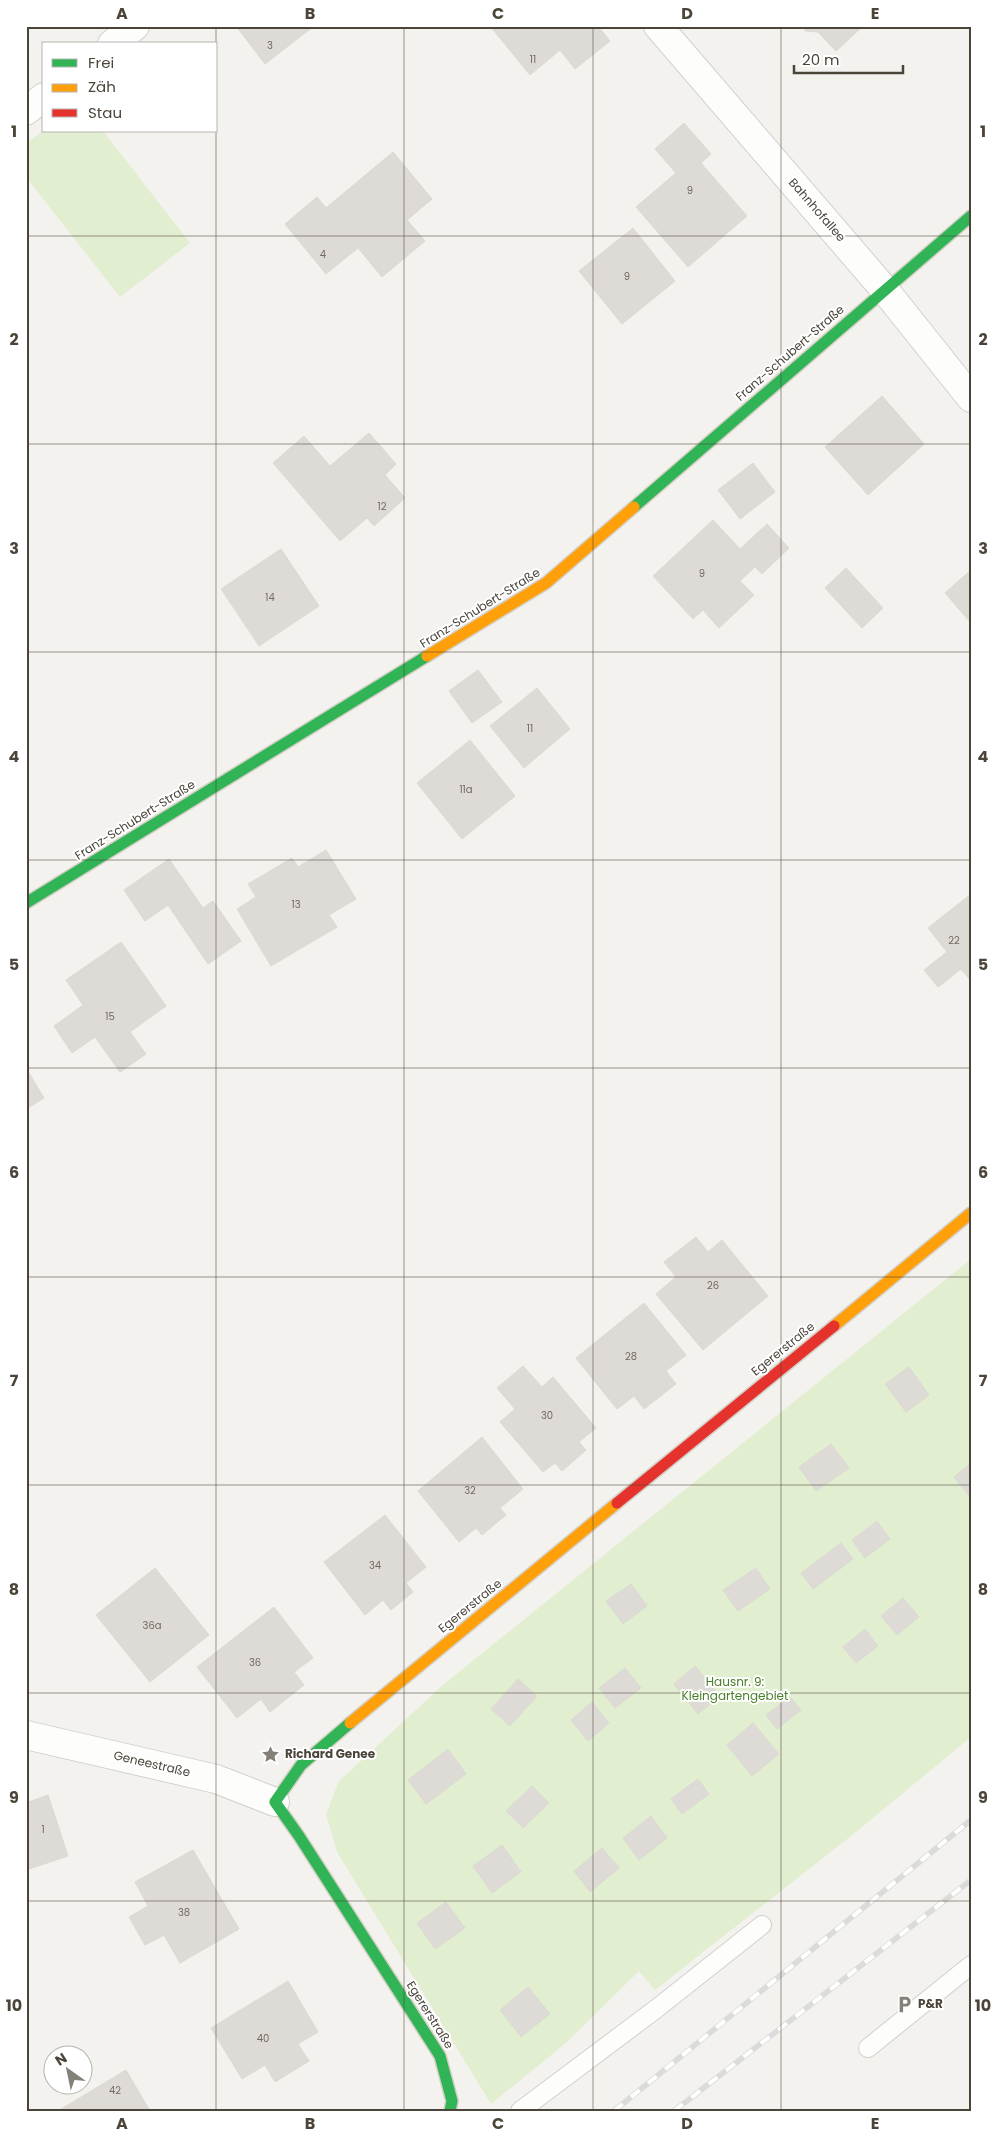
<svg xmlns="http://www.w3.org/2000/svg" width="997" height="2137" font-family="Poppins,sans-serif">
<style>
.green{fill:#e1eecf}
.building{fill:#dedbd6;stroke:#dcd9d4}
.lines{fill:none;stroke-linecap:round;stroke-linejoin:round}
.lane-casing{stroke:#d2d0cb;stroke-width:20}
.street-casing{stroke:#d2d0cb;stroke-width:30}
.fast-casing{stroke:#d3cfc5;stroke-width:14}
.slow-casing{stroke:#d3cfc5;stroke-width:14}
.jam-casing{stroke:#d3cfc5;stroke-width:14}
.lane{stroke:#fdfdfc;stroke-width:18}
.street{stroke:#fdfdfc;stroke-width:28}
.fast{stroke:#30b455;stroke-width:11}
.slow{stroke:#ff9f0a;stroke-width:11}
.jam{stroke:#e5322d;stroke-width:11}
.rail-casing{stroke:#dbdbda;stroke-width:5.5}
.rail{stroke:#fff;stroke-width:4;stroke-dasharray:11;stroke-linecap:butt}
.grid{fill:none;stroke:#4b4439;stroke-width:1;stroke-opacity:0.55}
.labels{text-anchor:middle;stroke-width:4;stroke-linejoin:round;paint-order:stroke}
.number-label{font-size:10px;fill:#706a61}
.street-label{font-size:12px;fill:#4b4439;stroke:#fff}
.park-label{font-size:12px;fill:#4a7f2a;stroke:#fff}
.poi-label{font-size:12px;font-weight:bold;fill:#4b4439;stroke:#fff;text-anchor:start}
.neatline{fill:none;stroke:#4b4439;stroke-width:2}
.grid-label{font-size:16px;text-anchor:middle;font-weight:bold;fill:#4b4439}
</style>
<rect width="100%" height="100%" fill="#f4f2ee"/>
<g class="green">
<path d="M44 130 103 131 190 243 120 297 26 177V144Z"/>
<path d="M971 1259V1737L856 1832 655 1990 639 1971 567 2042 491 2104 337 1852 326 1814 339 1781 444 1684Z"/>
</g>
<g class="building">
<path d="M236 26H314L265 64Z"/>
<path d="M490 26H598L610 41 575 69 560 50 530 75Z"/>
<path d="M805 26H863L836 51 818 32 805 31Z"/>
<path d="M684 123 711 154 701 163 747 216 688 267 636 207 676 173 655 149Z"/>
<path d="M393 152 432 199 407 220 425 241 382 277 358 248 326 274 285 224 317 197 326 208Z"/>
<path d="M633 228 675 281 622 324 579 271Z"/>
<path d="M882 396 924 444 868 495 825 447Z"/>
<path d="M369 433 396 464 385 475 405 498 374 526 367 518 340 541 273 463 304 436 330 466Z"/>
<path d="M753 463 775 492 740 519 718 490Z"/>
<path d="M713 520 740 549 767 524 789 548 762 574 755 567 740 581 754 595 719 628 703 610 693 619 653 576Z"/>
<path d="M281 549 319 606 259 646 221 589Z"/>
<path d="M846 568 883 608 862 628 825 588Z"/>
<path d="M971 570V623L945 593Z"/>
<path d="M478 670 502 702 472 723 449 691Z"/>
<path d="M537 688 570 729 524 768 490 726Z"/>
<path d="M470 740 515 796 462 839 417 783Z"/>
<path d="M326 850 356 899 329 915 337 927 271 966 237 909 256 897 248 884 292 858 298 867Z"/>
<path d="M169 859 203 908 213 901 241 941 208 964 168 905 145 921 124 890Z"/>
<path d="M971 894V981L961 969 938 987 924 970 947 952 928 928Z"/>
<path d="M121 942 166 1006 130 1032 146 1054 120 1072 95 1037 72 1053 54 1026 83 1005 66 980Z"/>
<path d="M26 1068 44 1098 26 1109Z"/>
<path d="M696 1237 708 1252 722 1240 768 1296 703 1350 656 1294 676 1277 664 1262Z"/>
<path d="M644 1303 686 1355 666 1371 676 1384 644 1409 634 1396 617 1409 576 1358Z"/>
<path d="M523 1366 542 1387 553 1377 596 1428 579 1442 586 1450 562 1471 555 1463 543 1472 500 1422 515 1409 497 1388Z"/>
<path d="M909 1367 929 1395 906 1412 885 1384Z"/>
<path d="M482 1437 523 1489 500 1508 506 1515 482 1535 476 1528 459 1542 418 1491Z"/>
<path d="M831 1444 849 1468 816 1491 799 1467Z"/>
<path d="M971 1463V1493L968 1495 954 1477Z"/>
<path d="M385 1515 426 1567 406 1583 413 1592 391 1610 383 1600 365 1615 324 1562Z"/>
<path d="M877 1521 890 1539 865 1558 852 1540Z"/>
<path d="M841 1543 853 1559 813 1589 801 1573Z"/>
<path d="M155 1568 209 1635 150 1682 96 1615Z"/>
<path d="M756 1568 770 1589 738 1611 723 1590Z"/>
<path d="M631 1584 647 1606 623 1624 606 1601Z"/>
<path d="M903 1598 919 1617 897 1635 881 1616Z"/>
<path d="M274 1607 313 1658 294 1672 304 1685 270 1712 261 1699 237 1718 197 1667Z"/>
<path d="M865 1629 878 1646 856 1663 843 1647Z"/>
<path d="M695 1666 720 1696 698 1714 674 1684Z"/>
<path d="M625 1668 641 1688 615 1708 599 1688Z"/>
<path d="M518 1679 537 1696 510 1726 491 1709Z"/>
<path d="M790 1697 801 1710 777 1729 766 1715Z"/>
<path d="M592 1702 609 1723 588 1741 571 1720Z"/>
<path d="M753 1723 779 1754 752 1776 727 1745Z"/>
<path d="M448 1749 466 1774 426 1804 408 1780Z"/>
<path d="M698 1779 709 1794 682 1814 671 1799Z"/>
<path d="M532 1786 549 1803 523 1828 506 1811Z"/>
<path d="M48 1795 68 1856 26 1870V1803Z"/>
<path d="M651 1816 667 1838 639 1860 623 1838Z"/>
<path d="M502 1845 521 1872 492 1893 473 1866Z"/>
<path d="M602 1848 619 1868 590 1892 574 1871Z"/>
<path d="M193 1850 239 1929 180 1963 164 1935 145 1945 129 1917 148 1906 135 1882Z"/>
<path d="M446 1902 465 1928 435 1949 417 1923Z"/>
<path d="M288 1981 318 2032 298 2044 309 2061 275 2082 265 2065 242 2079 211 2028Z"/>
<path d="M528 1987 550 2014 521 2037 500 2010Z"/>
<path d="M126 2070 150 2111H58Z"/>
</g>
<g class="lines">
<defs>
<g id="lane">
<path d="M868 2048 971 1965"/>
<path d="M520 2111 656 2009 762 1925"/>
</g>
<g id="street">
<path d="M658 26 884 289 971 398"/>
<path d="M112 44 135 26"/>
<path d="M26 111 44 97"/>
<path d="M26 1735 216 1779 275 1802"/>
</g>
<g id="fast">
<path d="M634 507 971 216"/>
<path d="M26 903 427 656"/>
<path d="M350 1723 301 1765 275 1802 299 1836 440 2056 452 2101 450 2111"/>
</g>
<g id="slow">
<path d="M427 656 546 583 634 507"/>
<path d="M834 1326 971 1213"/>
<path d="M350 1723 617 1503"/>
</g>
<path id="jam" d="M617 1503 834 1326"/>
</defs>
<use href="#lane" class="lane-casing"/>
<use href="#street" class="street-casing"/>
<use href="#fast" class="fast-casing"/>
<use href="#slow" class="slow-casing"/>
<use href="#jam" class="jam-casing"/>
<use href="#lane" class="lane"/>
<use href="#street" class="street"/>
<use href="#fast" class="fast"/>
<use href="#slow" class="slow"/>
<use href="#jam" class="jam"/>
<defs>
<g id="rail">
<path d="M614 2111 971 1820"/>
<path d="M674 2111 971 1880"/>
</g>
</defs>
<use href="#rail" class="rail-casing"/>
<use href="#rail" class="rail"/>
</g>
<path class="grid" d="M216 26V44M404 26V2111M593 26V2111M781 26V2111M216 131V2111M26 236H971M26 444H971M26 652H971M26 860H971M26 1068H971M26 1277H971M26 1485H971M26 1693H971M26 1901H971"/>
<defs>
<symbol id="sight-bare" viewBox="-9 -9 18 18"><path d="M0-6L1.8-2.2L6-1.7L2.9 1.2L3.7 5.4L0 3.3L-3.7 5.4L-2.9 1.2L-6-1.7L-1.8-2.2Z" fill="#868178" stroke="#fff" stroke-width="2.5" paint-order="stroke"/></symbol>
<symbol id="parking-bare" viewBox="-9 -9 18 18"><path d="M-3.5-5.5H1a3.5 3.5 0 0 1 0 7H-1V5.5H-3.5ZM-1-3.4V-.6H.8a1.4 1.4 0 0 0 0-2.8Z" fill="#868178" stroke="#fff" stroke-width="2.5" paint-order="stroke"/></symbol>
</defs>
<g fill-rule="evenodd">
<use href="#sight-bare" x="258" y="1742" width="25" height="25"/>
<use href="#parking-bare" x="892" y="1992" width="25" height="25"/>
</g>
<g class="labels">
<g class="number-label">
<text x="270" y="49">3</text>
<text x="533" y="63">11</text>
<text x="690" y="194">9</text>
<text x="323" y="258">4</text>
<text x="627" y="280">9</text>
<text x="382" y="510">12</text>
<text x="702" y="577">9</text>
<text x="270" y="601">14</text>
<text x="530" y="732">11</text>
<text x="466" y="793">11a</text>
<text x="296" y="908">13</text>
<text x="954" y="944">22</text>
<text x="110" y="1020">15</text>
<text x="713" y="1289">26</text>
<text x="631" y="1360">28</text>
<text x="547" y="1419">30</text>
<text x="470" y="1494">32</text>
<text x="375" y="1569">34</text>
<text x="152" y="1629">36a</text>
<text x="255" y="1666">36</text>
<text x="43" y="1833">1</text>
<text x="184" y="1916">38</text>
<text x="263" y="2042">40</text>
<text x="115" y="2094">42</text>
</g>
<g class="street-label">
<text transform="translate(817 210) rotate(49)" y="4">Bahnhofallee</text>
<text transform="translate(790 353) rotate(-41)" y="4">Franz-Schubert-Straße</text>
<text transform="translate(480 608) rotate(-32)" y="4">Franz-Schubert-Straße</text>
<text transform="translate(135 820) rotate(-32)" y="4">Franz-Schubert-Straße</text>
<text transform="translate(783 1349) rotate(-39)" y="4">Egererstraße</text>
<text transform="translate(470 1606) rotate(-39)" y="4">Egererstraße</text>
<text transform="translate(152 1764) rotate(13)" y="4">Geneestraße</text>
<text transform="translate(430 2015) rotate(58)" y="4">Egererstraße</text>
</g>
<g class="park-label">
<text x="735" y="1686">Hausnr. 9:<tspan x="735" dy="14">Kleingartengebiet</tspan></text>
</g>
<g class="poi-label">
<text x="285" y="1758">Richard Genee</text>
<text x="918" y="2008">P&amp;R</text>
</g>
</g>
<rect width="997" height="2137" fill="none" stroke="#ffffff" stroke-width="55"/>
<rect x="42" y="42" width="175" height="90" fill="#ffffff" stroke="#b7b4b0"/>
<rect x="52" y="59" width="25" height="8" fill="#30b455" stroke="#b7b4b0"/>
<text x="88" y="68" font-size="15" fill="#4b4439">Frei</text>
<rect x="52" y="84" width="25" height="8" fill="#ff9f0a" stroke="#b7b4b0"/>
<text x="88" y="92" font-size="15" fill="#4b4439">Zäh</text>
<rect x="52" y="109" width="25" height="8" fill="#e5322d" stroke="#b7b4b0"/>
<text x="88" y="118" font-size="15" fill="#4b4439">Stau</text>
<g transform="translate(68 2070) rotate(327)"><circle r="24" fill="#ffffff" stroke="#b7b4b0"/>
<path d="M0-4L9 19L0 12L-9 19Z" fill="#868178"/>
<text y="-8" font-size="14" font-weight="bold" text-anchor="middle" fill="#4b4439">N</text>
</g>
<path d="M794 65v8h109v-8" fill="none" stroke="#4b4439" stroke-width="2.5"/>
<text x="802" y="65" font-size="15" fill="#4b4439" stroke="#ffffff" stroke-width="4" paint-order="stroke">20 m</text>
<rect x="28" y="28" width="942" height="2082" class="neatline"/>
<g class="grid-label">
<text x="122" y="19">A</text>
<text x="310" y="19">B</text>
<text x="498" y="19">C</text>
<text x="687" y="19">D</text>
<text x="875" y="19">E</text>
<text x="14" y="137">1</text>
<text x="983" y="137">1</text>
<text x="14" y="345">2</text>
<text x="983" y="345">2</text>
<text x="14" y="554">3</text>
<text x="983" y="554">3</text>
<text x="14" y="762">4</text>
<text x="983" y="762">4</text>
<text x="14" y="970">5</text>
<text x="983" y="970">5</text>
<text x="14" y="1178">6</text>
<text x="983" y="1178">6</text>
<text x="14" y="1386">7</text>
<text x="983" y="1386">7</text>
<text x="14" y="1595">8</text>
<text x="983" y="1595">8</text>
<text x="14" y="1803">9</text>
<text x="983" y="1803">9</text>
<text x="14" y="2011">10</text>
<text x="983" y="2011">10</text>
<text x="122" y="2129">A</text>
<text x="310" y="2129">B</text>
<text x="498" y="2129">C</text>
<text x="687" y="2129">D</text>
<text x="875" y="2129">E</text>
</g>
</svg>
